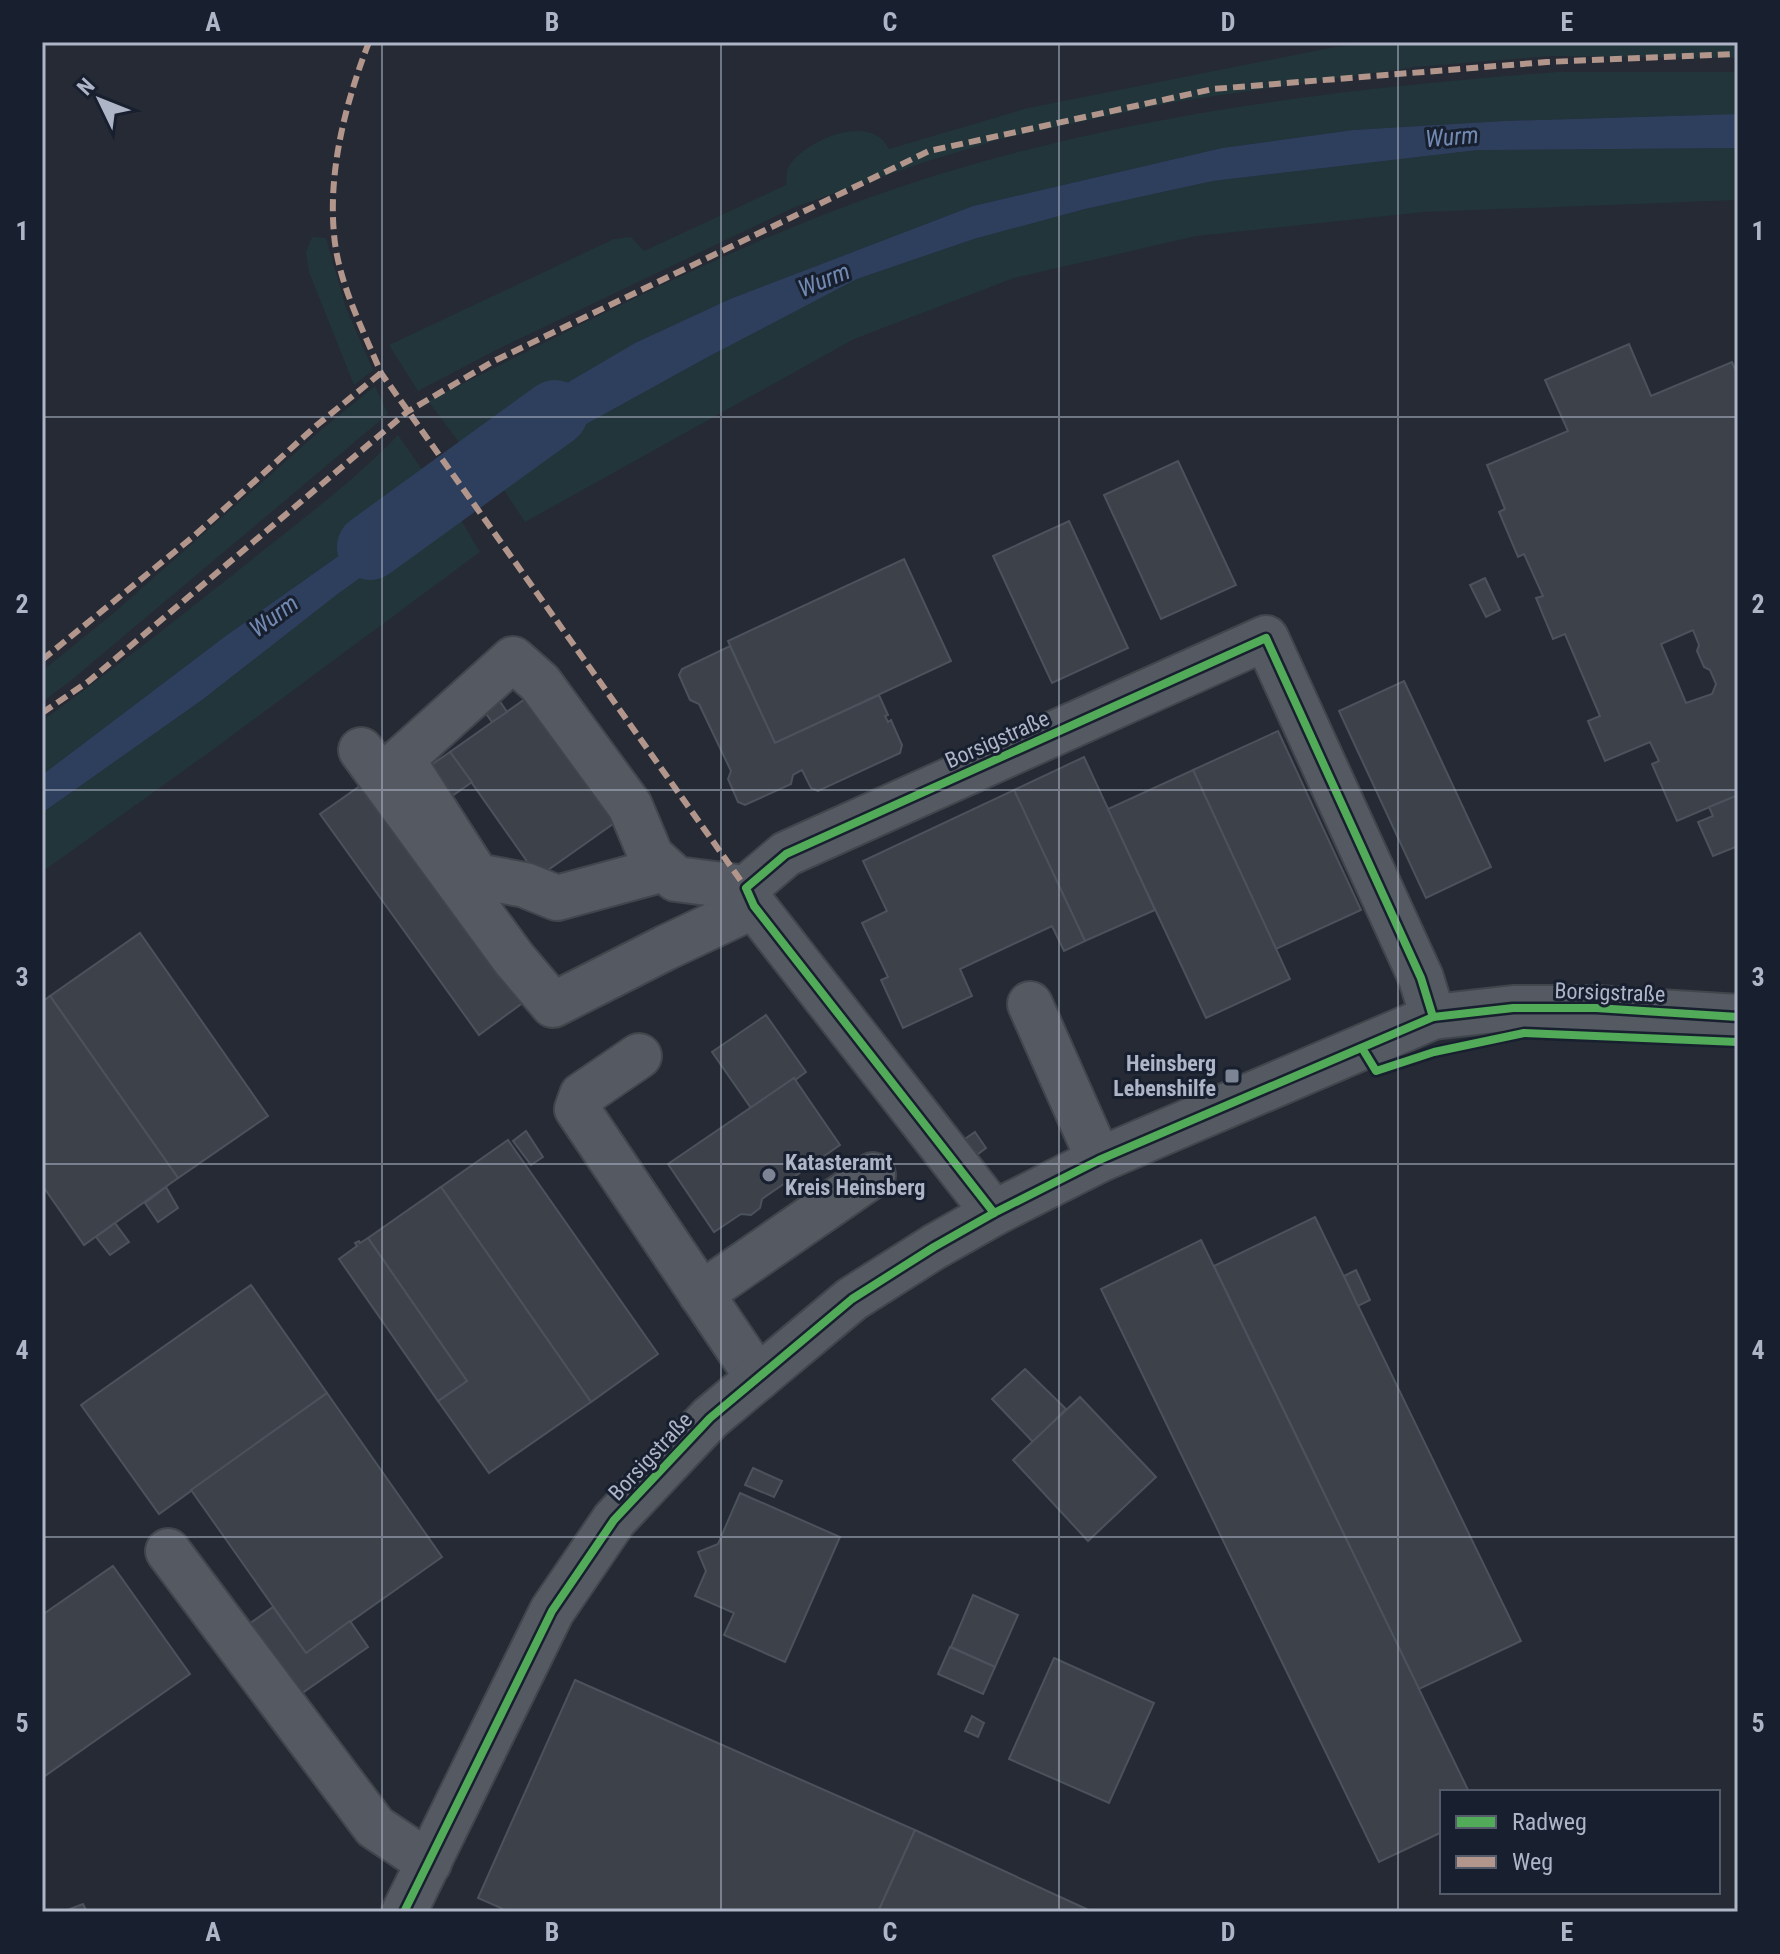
<svg xmlns="http://www.w3.org/2000/svg" width="1780" height="1954" font-family="'Roboto Condensed',sans-serif">
<style>
.green{fill:#22353a}
.water{fill:#2d3f5d}
.lines{fill:none;stroke-linecap:round;stroke-linejoin:round}
.river{stroke:#2d3f5d;stroke-width:66}
.building{fill:#3d414a;stroke:#4c525c;stroke-width:2;fill-rule:evenodd}
.minor-casing{stroke:#41454c;stroke-width:48}
.minor{stroke:#545962;stroke-width:44}
.quiet{stroke:#b2968c;stroke-width:6;stroke-dasharray:12 6;stroke-linecap:butt}
.cycleway-casing{stroke:#18202f;stroke-width:13}
.cycleway{stroke:#51ab58;stroke-width:8}
.grid{fill:none;stroke:#adb5c7;stroke-width:2;stroke-opacity:0.55}
.poi-dot{fill:#7d8494;stroke:#18202f;stroke-width:3}
.labels{text-anchor:middle;stroke-width:6;stroke-linejoin:round;paint-order:stroke}
.street-label{font-size:22px;fill:#adb5c7;stroke:#18202f}
.poi-label{font-size:22px;font-weight:bold;fill:#adb5c7;stroke:#18202f;text-anchor:end}
.water-label{font-size:24px;font-style:italic;fill:#728ab2;stroke:#18202f}
.neatline{fill:none;stroke:#adb5c7;stroke-width:3}
.grid-label{font-size:26px;text-anchor:middle;font-weight:bold;fill:#adb5c7}
</style>
<rect width="100%" height="100%" fill="#252a34"/>
<g class="green">
<path d="M1395 42H1738V58L1551 56 1415 67 1174 102 1004 138 925 162 795 207 498 349 418 391 389 345 614 239 631 237 644 251 786 185C787 179 786 171 789 166 806 139 872 112 889 149L1028 108 1335 47Z"/>
<path d="M1558 72H1738V114L1504 121 1353 130 1222 148 973 206 730 299 635 343 461 445 428 401C570 331 711 255 860 201 1081 120 1325 89 1558 72Z"/>
<path d="M1738 148V200L1424 212 1196 236 1014 278 854 339 525 522 494 475 706 358 857 279 974 239 1085 209 1213 181 1478 150Z"/>
<path d="M312 237 326 238 346 308 373 370 354 385 309 272 306 252Z"/>
<path d="M375 386 388 414 69 682 42 702V671L116 611 321 430Z"/>
<path d="M398 435 433 485 427 492 227 635 42 775V721C115 668 185 613 255 557 304 518 355 480 398 435Z"/>
<path d="M455 510 480 552 218 746 42 872V813L202 700 339 593Z"/>
</g>
<g class="water">
<path d="M1738 114V148L1478 150 1213 181 1085 209 974 239 857 279 706 358 494 475 461 445 635 343 730 299 973 206 1222 148 1353 130 1504 121Z"/>
<path d="M433 485 455 510 339 593 202 700 42 813V775L227 635 413 503Z"/>
</g>
<g class="lines">
<path class="river" d="M370 547 555 413"/>
</g>
<g class="building">
<path d="M1629 344 1651 396 1732 362 1738 376V795L1677 821 1652 764 1659 761 1650 742 1605 761 1588 721 1600 716 1565 634 1553 639 1536 598 1543 596 1524 554 1518 557 1499 512 1505 509 1487 465 1568 431 1545 380ZM1693 630 1699 645 1697 651 1704 667 1710 670 1716 684 1712 694 1686 703 1661 644Z"/>
<path d="M1178 461 1236 585 1161 619 1104 495Z"/>
<path d="M1069 521 1128 648 1052 683 993 556Z"/>
<path d="M904 559 951 661 775 743 728 641Z"/>
<path d="M1485 578 1500 610 1486 617 1470 585Z"/>
<path d="M730 646 775 743 879 695 888 715 885 716 888 722 891 720 902 745 900 753 818 791 811 788 802 770 793 775 791 784 745 805 738 802 728 779 731 771 699 704 690 700 679 675 682 669Z"/>
<path d="M1404 681 1491 867 1426 898 1339 711Z"/>
<path d="M532 694 620 819 538 877 450 752Z"/>
<path d="M499 700 507 712 492 722 484 711Z"/>
<path d="M1278 731 1361 910 1276 949 1193 770Z"/>
<path d="M450 752 472 782 452 796 431 765Z"/>
<path d="M1084 757 1155 910 1085 941 1014 790Z"/>
<path d="M1193 770 1290 979 1206 1018 1108 809Z"/>
<path d="M370 779 528 999 479 1035 320 814Z"/>
<path d="M1014 790 1085 941 1064 951 1052 926 960 969 972 996 903 1028 881 980 888 977 862 923 887 911 863 861Z"/>
<path d="M1738 795V846L1713 856 1698 822 1713 816 1709 807Z"/>
<path d="M140 933 268 1116 178 1178 50 996Z"/>
<path d="M50 996 178 1178 84 1245 42 1185V1002Z"/>
<path d="M766 1015 806 1072 795 1080 794 1078 751 1108 712 1052Z"/>
<path d="M794 1078 840 1145 762 1199 760 1208 751 1215 741 1214 714 1232 668 1164Z"/>
<path d="M526 1131 543 1157 531 1165 513 1141Z"/>
<path d="M975 1132 986 1148 974 1157 962 1141Z"/>
<path d="M508 1140 658 1354 591 1402 441 1187Z"/>
<path d="M166 1187 178 1208 158 1222 145 1203Z"/>
<path d="M441 1187 591 1402 489 1473 438 1401 467 1381 368 1238Z"/>
<path d="M1315 1217 1521 1641 1419 1689 1214 1266Z"/>
<path d="M115 1223 129 1242 110 1255 96 1237Z"/>
<path d="M368 1238 467 1381 438 1401 339 1259 357 1246 355 1243 359 1241 360 1243Z"/>
<path d="M1201 1240 1469 1792H1442V1832L1379 1862 1101 1289Z"/>
<path d="M1356 1270 1370 1300 1358 1306 1344 1276Z"/>
<path d="M251 1285 327 1393 159 1514 81 1405Z"/>
<path d="M1025 1369 1066 1409 1033 1442 992 1399Z"/>
<path d="M327 1393 442 1557 306 1653 191 1490Z"/>
<path d="M1080 1397 1156 1477 1088 1541 1013 1460Z"/>
<path d="M753 1468 782 1481 774 1497 745 1485Z"/>
<path d="M740 1493 840 1537 785 1662 724 1635 734 1613 695 1596 706 1571 698 1552 718 1544Z"/>
<path d="M113 1566 190 1674 42 1778V1615Z"/>
<path d="M973 1595 1018 1615 995 1667 951 1647Z"/>
<path d="M273 1607 306 1653 350 1621 368 1647 298 1696 249 1624Z"/>
<path d="M950 1647 995 1667 983 1694 938 1674Z"/>
<path d="M1054 1658 1154 1703 1109 1803 1009 1759Z"/>
<path d="M575 1680 915 1830 878 1912H510L478 1898Z"/>
<path d="M972 1716 984 1723 978 1737 965 1731Z"/>
<path d="M915 1830 1093 1912H878Z"/>
<path d="M83 1904 87 1912H62Z"/>
</g>
<g class="lines">
<defs>
<g id="minor">
<path d="M361 750 514 959 553 1005 665 948 754 906"/>
<path d="M664 869 557 898 525 885 477 876 402 759 513 659 540 683 630 806 651 856 676 879 746 888"/>
<path d="M1030 1004 1099 1160"/>
<path d="M639 1056 582 1095 577 1109 758 1378"/>
<path d="M994 1213 754 906 746 888 786 854 1266 638 1421 978 1433 1017"/>
<path d="M701 1294 873 1175"/>
<path d="M168 1551 375 1827 429 1863"/>
<path d="M404 1912 552 1611 614 1520 710 1418 852 1299 934 1247 994 1213 1099 1160 1433 1017 1513 1008H1596L1738 1017"/>
</g>
</defs>
<use href="#minor" class="minor-casing"/>
<use href="#minor" class="minor"/>
<g class="quiet">
<path d="M369 42C346 101 328 170 334 234 338 283 363 329 381 373L746 888"/>
<path d="M42 660 194 536 317 425 381 373"/>
<path d="M42 713 89 681 407 412 492 362 929 151 1213 89 1547 62 1738 54"/>
</g>
<defs>
<g id="cycleway">
<path d="M1362 1048 1376 1071 1434 1052 1524 1033 1738 1042"/>
<path d="M994 1213 754 906 746 888 786 854 1266 638 1421 978 1433 1017"/>
<path d="M404 1912 552 1611 614 1520 710 1418 852 1299 934 1247 994 1213 1099 1160 1433 1017 1513 1008H1596L1738 1017"/>
</g>
</defs>
<use href="#cycleway" class="cycleway-casing"/>
<use href="#cycleway" class="cycleway"/>
</g>
<path class="grid" d="M382 42V1912M721 42V1912M1059 42V1912M1398 42V1912M42 417H1738M42 790H1738M42 1164H1738M42 1537H1738"/>
<g class="poi-dot">
<rect x="1224" y="1068" width="16" height="16" rx="4"/>
<circle cx="769" cy="1175" r="8"/>
</g>
<g class="labels">
<g class="street-label">
<text transform="translate(997 739) rotate(-24)" y="8">Borsigstraße</text>
<text transform="translate(1610 992) rotate(2)" y="8">Borsigstraße</text>
<text transform="translate(650 1456) rotate(-47)" y="8">Borsigstraße</text>
</g>
<g class="poi-label">
<text x="1216" y="1071">Heinsberg<tspan x="1216" dy="25">Lebenshilfe</tspan></text>
<text x="785" y="1170" text-anchor="start">Katasteramt<tspan x="785" dy="25">Kreis Heinsberg</tspan></text>
</g>
<g class="water-label">
<text transform="translate(1452 137) rotate(-5)" y="8">Wurm</text>
<text transform="translate(824 280) rotate(-22)" y="8">Wurm</text>
<text transform="translate(274 616) rotate(-36)" y="8">Wurm</text>
</g>
</g>
<rect width="1780" height="1954" fill="none" stroke="#18202f" stroke-width="88"/>
<rect x="1440" y="1790" width="280" height="104" fill="#18202f" stroke="#545c6c" stroke-width="2"/>
<rect x="1456" y="1816" width="40" height="12" fill="#51ab58" stroke="#545c6c" stroke-width="2"/>
<text x="1512" y="1830" font-size="24" fill="#adb5c7">Radweg</text>
<rect x="1456" y="1856" width="40" height="12" fill="#b2968c" stroke="#545c6c" stroke-width="2"/>
<text x="1512" y="1870" font-size="24" fill="#adb5c7">Weg</text>
<g transform="translate(100 100) rotate(313)" stroke="#18202f" stroke-width="6" paint-order="stroke">
<path d="M0-6L14 30L0 20L-14 30Z" fill="#adb5c7"/>
<text y="-12" font-size="22" font-weight="bold" text-anchor="middle" fill="#adb5c7">N</text>
</g>
<rect x="44" y="44" width="1692" height="1866" class="neatline"/>
<g class="grid-label">
<text x="213" y="31">A</text>
<text x="552" y="31">B</text>
<text x="890" y="31">C</text>
<text x="1228" y="31">D</text>
<text x="1567" y="31">E</text>
<text x="22" y="240">1</text>
<text x="1758" y="240">1</text>
<text x="22" y="613">2</text>
<text x="1758" y="613">2</text>
<text x="22" y="986">3</text>
<text x="1758" y="986">3</text>
<text x="22" y="1359">4</text>
<text x="1758" y="1359">4</text>
<text x="22" y="1732">5</text>
<text x="1758" y="1732">5</text>
<text x="213" y="1941">A</text>
<text x="552" y="1941">B</text>
<text x="890" y="1941">C</text>
<text x="1228" y="1941">D</text>
<text x="1567" y="1941">E</text>
</g>
</svg>
